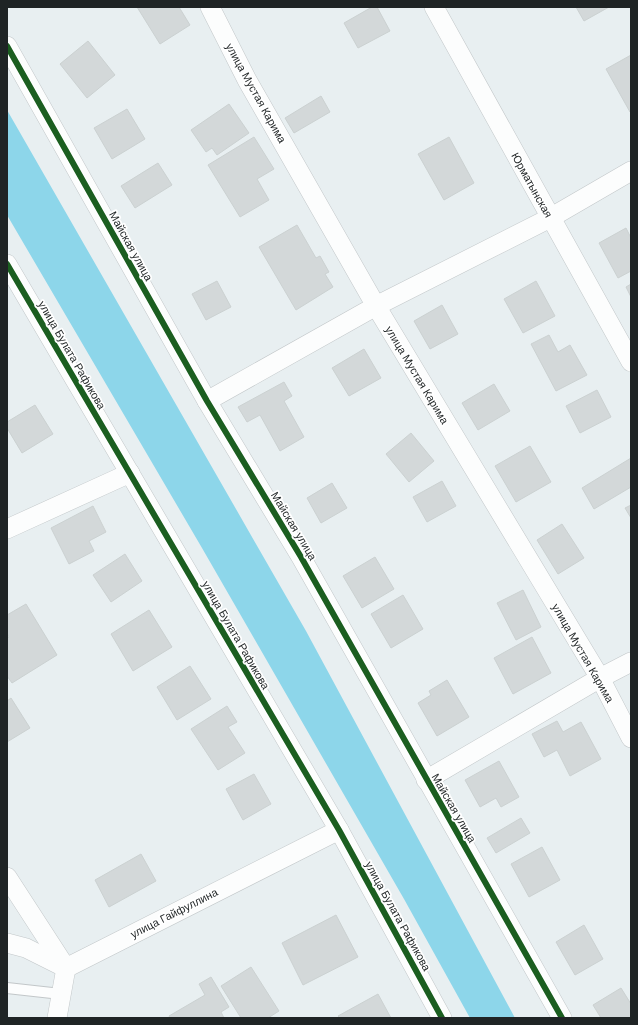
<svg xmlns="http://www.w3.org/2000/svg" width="638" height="1025" font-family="Arial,sans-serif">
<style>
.forest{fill:#8dd6ea}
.building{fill:#d3d8d9;stroke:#cbd1d1}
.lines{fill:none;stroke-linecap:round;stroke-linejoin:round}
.lane-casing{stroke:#c2c7c9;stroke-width:12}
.street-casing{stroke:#c2c7c9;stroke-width:20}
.lane{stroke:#fcfdfd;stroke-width:10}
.street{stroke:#fcfdfd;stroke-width:19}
.cycleway-casing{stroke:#fff;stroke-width:8}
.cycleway{stroke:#1b5e20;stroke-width:6}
.labels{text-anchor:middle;stroke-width:3.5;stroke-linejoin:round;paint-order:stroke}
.street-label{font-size:11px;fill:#1f2425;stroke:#fff}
</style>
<rect width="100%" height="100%" fill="#e8eff1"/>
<path class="forest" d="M7 110 306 631 515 1018H470L404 899 202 548 7 215Z"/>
<g class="building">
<path d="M137 7H179L190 25 160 44Z"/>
<path d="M372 7H377L390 31 358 48 344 23Z"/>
<path d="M576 7H609L584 21Z"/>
<path d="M88 41 115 75 87 98 60 64Z"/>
<path d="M631 55V111L630 112 606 69Z"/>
<path d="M321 96 330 112 294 133 285 118Z"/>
<path d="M229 104 249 133 217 155 212 148 206 152 191 130Z"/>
<path d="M127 109 145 139 112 159 94 128Z"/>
<path d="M254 137 274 169 257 179 269 200 240 217 208 165Z"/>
<path d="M449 137 474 183 444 200 418 154Z"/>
<path d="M158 163 172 185 135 208 121 186Z"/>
<path d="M297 225 316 258 320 256 329 272 325 274 333 287 296 310 259 247Z"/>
<path d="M626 228 631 238V271L618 278 599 243Z"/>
<path d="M217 281 231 307 206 320 192 294Z"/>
<path d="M536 281 555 316 523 333 504 299Z"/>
<path d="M631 284V297L626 287Z"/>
<path d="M442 305 458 334 430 349 414 321Z"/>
<path d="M549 335 558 352 570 345 587 375 556 391 531 344Z"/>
<path d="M364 349 381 378 349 396 332 368Z"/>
<path d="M284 382 292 396 284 401 304 437 280 451 260 415 247 422 238 407Z"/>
<path d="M494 384 510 411 478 430 462 403Z"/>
<path d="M597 390 611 417 580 433 566 406Z"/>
<path d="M35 405 53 434 22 453 7 428V422Z"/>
<path d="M411 433 434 461 409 482 386 454Z"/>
<path d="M530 446 551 482 516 502 495 466Z"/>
<path d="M631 458V487L594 509 582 488Z"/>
<path d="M442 481 456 506 427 522 413 497Z"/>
<path d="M332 483 347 508 321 523 307 498Z"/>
<path d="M631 505V518L625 508Z"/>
<path d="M93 506 106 532 89 541 94 551 69 564 51 528Z"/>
<path d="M562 524 584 558 558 574 537 540Z"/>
<path d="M125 554 142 581 111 602 93 575Z"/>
<path d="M375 557 394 589 362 608 343 576Z"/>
<path d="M523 590 541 627 516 640 497 603Z"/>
<path d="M403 595 423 629 391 648 371 614Z"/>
<path d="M26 604 57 655 12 683 7 676V639L9 637 7 633V615Z"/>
<path d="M149 610 172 647 133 671 111 634Z"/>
<path d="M532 637 551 673 513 694 494 658Z"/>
<path d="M190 666 211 699 177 720 157 687Z"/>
<path d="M447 680 469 717 437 736 418 703 431 695 429 691Z"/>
<path d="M11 698 30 728 7 742V701Z"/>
<path d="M227 706 237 722 228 727 245 753 218 770 191 729Z"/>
<path d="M557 721 563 732 581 722 601 759 570 776 557 750 544 757 532 734Z"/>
<path d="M499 761 519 797 501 807 496 798 480 807 465 780Z"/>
<path d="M254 774 271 804 243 820 226 789Z"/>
<path d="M521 818 530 833 496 853 487 838Z"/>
<path d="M542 847 560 880 529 897 511 864Z"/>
<path d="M141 854 156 881 109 907 95 880Z"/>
<path d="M336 915 358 957 303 985 282 943Z"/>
<path d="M584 925 603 959 575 975 556 942Z"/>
<path d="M251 967 279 1011 268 1018H241L221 986Z"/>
<path d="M211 977 229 1007 221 1012 224 1018H170L169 1016 205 995 199 984Z"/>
<path d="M621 988 631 1004V1018H601L593 1005Z"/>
<path d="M378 994 391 1018H340L338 1016Z"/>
</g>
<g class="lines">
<defs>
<path id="lane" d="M7 988 61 994"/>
<g id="street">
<path d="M210 7 247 80 376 306 600 678 631 738"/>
<path d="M434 7 631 362"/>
<path d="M7 46 207 401 301 557 562 1018"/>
<path d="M7 264 339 830 442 1018"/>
<path d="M207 401 376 306 550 218 631 171"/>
<path d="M7 529 130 473"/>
<path d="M426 780 600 678 631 662"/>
<path d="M7 877 66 968 57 1018"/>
<path d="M7 943 26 948 66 968 339 830"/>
</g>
</defs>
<use href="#lane" class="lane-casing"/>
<use href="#street" class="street-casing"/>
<use href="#lane" class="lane"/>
<use href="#street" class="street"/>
<defs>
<g id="cycleway">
<path d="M7 46 207 401 301 557 562 1018"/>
<path d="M7 264 339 830 442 1018"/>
</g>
</defs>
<use href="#cycleway" class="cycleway-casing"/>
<use href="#cycleway" class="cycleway"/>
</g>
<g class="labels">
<g class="street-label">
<text transform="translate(256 93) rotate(61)" y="4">улица Мустая Карима</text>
<text transform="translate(532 185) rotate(61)" y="4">Юрматынская</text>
<text transform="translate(131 246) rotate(61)" y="4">Майская улица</text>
<text transform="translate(72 355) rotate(60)" y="4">улица Булата Рафикова</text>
<text transform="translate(417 375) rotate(59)" y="4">улица Мустая Карима</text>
<text transform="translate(294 526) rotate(59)" y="4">Майская улица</text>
<text transform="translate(236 635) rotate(60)" y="4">улица Булата Рафикова</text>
<text transform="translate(583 653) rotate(60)" y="4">улица Мустая Карима</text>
<text transform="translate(454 808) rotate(60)" y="4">Майская улица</text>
<text transform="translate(174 913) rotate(-27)" y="4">улица Гайфуллина</text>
<text transform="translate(398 916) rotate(61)" y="4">улица Булата Рафикова</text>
</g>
</g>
<rect width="638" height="1025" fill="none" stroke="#1f2425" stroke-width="16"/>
</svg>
